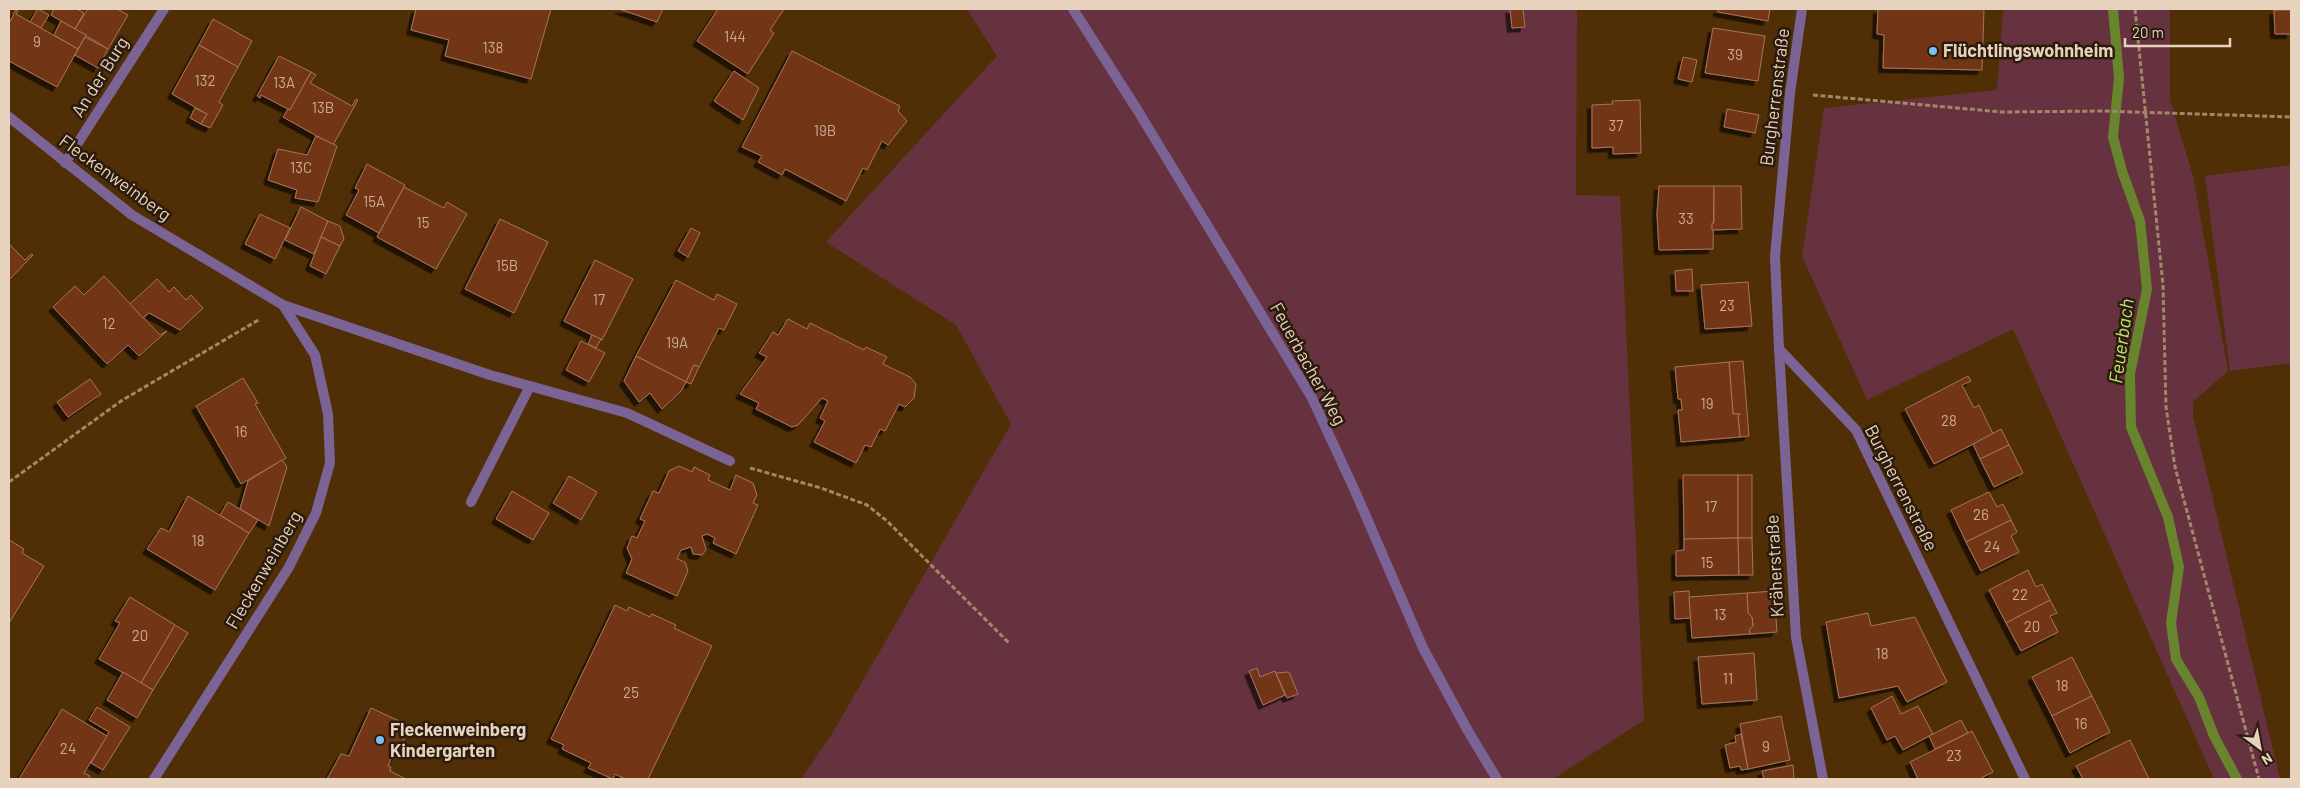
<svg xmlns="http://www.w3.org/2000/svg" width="2300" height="788" font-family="Barlow,sans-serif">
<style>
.green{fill:#67323f}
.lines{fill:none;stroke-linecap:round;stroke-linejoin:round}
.stream{stroke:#68842d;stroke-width:10}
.building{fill:#723617;stroke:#a6745e;filter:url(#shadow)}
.path{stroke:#a2886a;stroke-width:3;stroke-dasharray:5 2.5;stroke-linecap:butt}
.lane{stroke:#7b6395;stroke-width:10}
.street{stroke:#7b6395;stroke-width:10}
.poi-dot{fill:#7abff8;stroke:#2b1b0c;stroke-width:2}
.labels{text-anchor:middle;stroke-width:5;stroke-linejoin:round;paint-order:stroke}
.number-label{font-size:15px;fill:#caab94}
.poi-label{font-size:18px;font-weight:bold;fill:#e7d2be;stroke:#2b1b0c;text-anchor:start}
.street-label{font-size:18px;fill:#e7d2be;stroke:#2b1b0c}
.water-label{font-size:19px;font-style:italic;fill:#c0e776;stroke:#2b1b0c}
</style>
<defs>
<filter id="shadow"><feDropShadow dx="-4.5" dy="4.5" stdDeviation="0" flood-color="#0009"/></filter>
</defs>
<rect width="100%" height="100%" fill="#502f06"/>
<g class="green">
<path d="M967 9H1577L1576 195 1620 196 1644 720 1553 779H801L832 734 1011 424 956 325 826 242 997 56Z"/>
<path d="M2003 9H2170V100L2193 176 2228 371 2193 402V416L2280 779H2214L2013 329 1867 400 1802 256 1824 108 1997 90Z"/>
<path d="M2291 165V363L2230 371 2205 176Z"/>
</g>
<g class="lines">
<path class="stream" d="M2113 9 2119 78 2113 137 2122 171 2140 221 2147 289 2130 374 2131 427 2168 517 2179 567 2171 623 2176 659 2199 697 2214 736 2237 779"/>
</g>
<g class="building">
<path d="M38 9 49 15 41 28 30 22Z"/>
<path d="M54 9H77L84 13 75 29 51 15Z"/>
<path d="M88 9H117L128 15 108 49 75 29Z"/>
<path d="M416 9H551L531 79 445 56 449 40 411 30Z"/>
<path d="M619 9H663L657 22Z"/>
<path d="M718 9H784L770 30 774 33 748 74 697 41Z"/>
<path d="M1510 9H1523L1525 27 1512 28Z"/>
<path d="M1718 9H1770L1768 21 1718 12Z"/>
<path d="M1878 9H1984L1982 70 1883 68 1884 35 1877 34Z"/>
<path d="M16 10 18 11 16 14 78 49 57 87 9 61V23Z"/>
<path d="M2274 10H2291V34H2275Z"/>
<path d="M213 19 252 41 238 67 199 45Z"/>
<path d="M61 21 86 35 78 49 54 35Z"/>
<path d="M1713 28 1765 36 1758 81 1705 73Z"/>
<path d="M85 37 108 49 98 68 75 55Z"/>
<path d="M199 45 238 67 219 102 223 105 210 128 201 124 207 114 172 94Z"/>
<path d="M792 51 900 106 898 111 907 121 888 145 882 141 867 170 863 168 846 201 785 169 782 175 758 162 762 156 742 147Z"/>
<path d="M279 56 311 72 290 110 261 95 260 98 257 96Z"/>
<path d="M1683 57 1697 60 1692 82 1678 79Z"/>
<path d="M734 71 759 88 743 120 714 101Z"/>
<path d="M311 72 316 75 310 83 352 106 356 99 358 100 333 145 283 117 288 109 290 110Z"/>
<path d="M1640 100 1641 153 1613 154V147L1592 148V105L1613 104 1612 101Z"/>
<path d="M195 108 207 114 201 124 190 118Z"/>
<path d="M1727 109 1759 115 1755 133 1724 127Z"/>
<path d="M316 136 337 146 318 202 295 198 297 190 268 180 278 149 307 155Z"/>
<path d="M367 164 405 185 379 233 346 215 359 190 355 188Z"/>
<path d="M1659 186H1714L1713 249 1659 250 1657 214Z"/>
<path d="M1714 186H1741L1742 229 1712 230V223H1714Z"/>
<path d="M404 187 444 208 447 202 467 214 436 269 377 237Z"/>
<path d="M301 207 328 221 314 254 285 240Z"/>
<path d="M260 214 290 228 275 259 245 244Z"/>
<path d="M500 219 548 242 514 313 465 289Z"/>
<path d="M328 221 340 226 344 239 340 246 321 237Z"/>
<path d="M691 228 700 233 688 257 678 251Z"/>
<path d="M321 237 340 246 326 274 310 266Z"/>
<path d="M9 244 25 260 31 254 33 255 9 280Z"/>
<path d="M595 260 633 279 602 340 564 321Z"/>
<path d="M1692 269 1693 291H1676L1675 271Z"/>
<path d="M104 276 160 335 167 331 139 356 128 345 107 364 53 307 75 286 84 295Z"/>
<path d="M157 279 169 292 174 287 186 300 191 295 203 308 180 330 149 313 143 318 130 304Z"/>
<path d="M676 280 714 300 717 294 737 304 724 330 719 328 699 367 694 365 686 382 636 356Z"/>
<path d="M1748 282 1752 326 1705 329 1701 285Z"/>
<path d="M788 319 807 329 810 323 864 350 866 347 887 357 883 364 910 377 916 384 914 398 905 407 899 404 885 431 880 429 871 447 865 445 856 463 814 442 825 421 820 418 828 401 822 398 798 425 792 427 756 409 759 403 740 394 767 357 759 353 773 332 778 335Z"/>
<path d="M592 335 601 339 596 348 588 344Z"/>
<path d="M581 341 605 353 589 382 566 370Z"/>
<path d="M636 356 686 382 681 391 662 409 650 393 639 402 624 381Z"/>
<path d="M1743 361 1749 436 1740 437 1738 416 1740 414H1733L1729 362Z"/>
<path d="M1729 362 1733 414H1740L1738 416 1740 437 1681 442 1678 410H1682L1681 399H1678L1675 367Z"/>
<path d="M694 365 699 367 691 384 686 382Z"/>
<path d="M1968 376 1971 381 1962 385 1974 408 1979 405 1993 434 1934 464 1905 409Z"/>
<path d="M243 378 258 403 255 404 286 458 241 484 196 406Z"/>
<path d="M90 379 101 394 68 417 57 402Z"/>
<path d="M2001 429 2009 445 1980 459 1973 444Z"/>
<path d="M2009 445 2023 473 1994 487 1980 459Z"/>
<path d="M282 460 287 467 269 526 240 509 248 481Z"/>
<path d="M679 466 692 472 694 467 710 475 708 480 730 490 736 475 753 483 757 495 753 503 758 505 736 554 713 543 715 538 707 534 702 536 706 550 702 555 693 554 691 547 681 550 677 559 685 562 688 571 677 596 626 573 632 559 627 548 632 536 637 538 645 521 640 519 653 491 659 493 669 471Z"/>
<path d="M1683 475H1738V538L1684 539Z"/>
<rect x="1738" y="475" width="14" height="63"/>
<path d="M569 476 597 492 581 520 553 503Z"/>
<path d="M512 491 549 513 533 540 496 519Z"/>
<path d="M1989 492 1997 507 2003 504 2011 520 1966 542 1951 510Z"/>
<path d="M188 496 249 533 215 590 147 549 161 528 169 532Z"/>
<path d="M228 502 258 520 249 533 220 515Z"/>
<path d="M2011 520 2017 532 2011 536 2019 552 1981 571 1966 542Z"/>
<path d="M1738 538 1739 575 1676 576V551L1684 550V539Z"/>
<path d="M1738 538H1752L1753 575H1739Z"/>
<path d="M9 540 24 549 22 553 44 566 9 623Z"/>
<path d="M2028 570 2036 587 2042 584 2050 600 2006 623 1989 590Z"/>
<path d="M1689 591 1691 618 1675 619 1674 592Z"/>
<path d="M1774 591 1777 632 1750 634 1749 630 1753 626 1752 617 1748 613 1747 593Z"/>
<path d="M1747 593 1748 613 1752 617 1753 626 1749 630 1750 634 1692 638 1689 597Z"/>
<path d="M130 597 175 625 141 683 99 659 120 623 115 621Z"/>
<path d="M2050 600 2057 613 2050 616 2058 632 2021 651 2006 623Z"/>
<path d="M615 605 627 611 629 607 650 617 652 614 676 625 674 628 712 646 648 779H625L615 774 613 779 588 768 591 763 562 749 564 745 551 739Z"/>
<path d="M1868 613 1871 626 1915 617 1947 682 1907 702 1898 686 1839 698 1826 622Z"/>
<path d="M175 625 188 633 153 690 141 683Z"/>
<path d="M1754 653 1757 700 1702 704 1698 657Z"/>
<path d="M2072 657 2092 696 2052 716 2032 677Z"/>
<path d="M1257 668 1260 677 1275 671 1285 695 1263 705 1249 671Z"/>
<path d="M123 672 153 690 137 718 107 700Z"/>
<path d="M1289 672 1298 694 1287 698 1276 673Z"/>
<path d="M1892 696 1901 714 1918 706 1933 734 1903 750 1895 736 1887 740 1871 708Z"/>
<path d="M2092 696 2110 732 2070 753 2052 716Z"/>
<path d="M97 707 130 727 103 770 91 763 109 732 89 720Z"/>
<path d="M371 708 410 726 395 759 392 757 388 766 391 767 390 771 406 779H327L341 754 349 756Z"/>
<path d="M62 709 107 736 84 773 90 776 88 779H19Z"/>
<path d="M1781 716 1790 760 1748 769 1740 724Z"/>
<path d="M1961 720 1968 733 1935 749 1929 736Z"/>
<path d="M1972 731 1993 772 1979 779H1918L1910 762Z"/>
<path d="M1741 734 1748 769 1741 770 1740 766 1730 768 1725 745 1736 742 1735 736Z"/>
<path d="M2130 740 2149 779H2083L2076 766Z"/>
<path d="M1793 765 1794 779H1764L1762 771Z"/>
</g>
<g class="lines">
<g class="path">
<path d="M2135 9 2163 285 2166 407 2175 467 2259 779"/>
<path d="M1813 95 2002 112 2104 111 2291 117"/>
<path d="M750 468 821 488 867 505 887 521 1010 644"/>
<path d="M9 482 121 401 260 319"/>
</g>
<g class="lane">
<path d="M1073 9 1138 111 1312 398 1355 491 1423 648 1468 731 1497 779"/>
<path d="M471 502 530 386"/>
</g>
<g class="street">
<path d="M1802 9 1790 93 1775 256 1779 349 1856 430 2025 779"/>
<path d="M9 117 132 215 283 305 490 375 627 413 730 461"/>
<path d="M65 163 164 9"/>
<path d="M1779 349 1796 637 1823 779"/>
<path d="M154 779 289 567 316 513 330 463 328 414 315 355 283 305"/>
</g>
</g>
<g class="poi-dot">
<circle cx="1933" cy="51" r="5"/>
<circle cx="380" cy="740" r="5"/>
</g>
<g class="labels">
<g class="number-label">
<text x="735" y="42">144</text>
<text x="37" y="47">9</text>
<text x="493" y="53">138</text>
<text x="1735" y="60">39</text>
<text x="205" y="86">132</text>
<text x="284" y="88">13A</text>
<text x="323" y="113">13B</text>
<text x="1616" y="131">37</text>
<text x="825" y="136">19B</text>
<text x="301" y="173">13C</text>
<text x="374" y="207">15A</text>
<text x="1686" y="224">33</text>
<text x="423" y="228">15</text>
<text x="507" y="271">15B</text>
<text x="599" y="305">17</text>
<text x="1727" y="311">23</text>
<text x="109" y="329">12</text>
<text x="677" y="348">19A</text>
<text x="1707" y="409">19</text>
<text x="1949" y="426">28</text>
<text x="241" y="437">16</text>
<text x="1711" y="512">17</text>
<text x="1981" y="520">26</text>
<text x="198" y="546">18</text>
<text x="1992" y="552">24</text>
<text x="1707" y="568">15</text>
<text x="2020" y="600">22</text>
<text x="1720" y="620">13</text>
<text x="2032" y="632">20</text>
<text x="140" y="641">20</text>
<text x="1882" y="659">18</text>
<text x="1728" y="684">11</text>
<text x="2062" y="691">18</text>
<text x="631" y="698">25</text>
<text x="2081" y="729">16</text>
<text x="1766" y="752">9</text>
<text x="68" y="754">24</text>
<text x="1954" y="761">23</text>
</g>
<g class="poi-label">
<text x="1943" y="57">Flüchtlingswohnheim</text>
<text x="390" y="736">Fleckenweinberg<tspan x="390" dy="21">Kindergarten</tspan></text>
</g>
<g class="street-label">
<text transform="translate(100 77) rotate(-58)" y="6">An der Burg</text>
<text transform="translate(1775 97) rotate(-83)" y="6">Burgherrenstraße</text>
<text transform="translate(115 178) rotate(36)" y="6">Fleckenweinberg</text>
<text transform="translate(1308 364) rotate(61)" y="6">Feuerbacher Weg</text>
<text transform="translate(1901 488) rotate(63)" y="6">Burgherrenstraße</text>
<text transform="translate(1775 566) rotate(-93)" y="6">Kräherstraße</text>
<text transform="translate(264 570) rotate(-60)" y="6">Fleckenweinberg</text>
</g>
<g class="water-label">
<text transform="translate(2121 341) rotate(-82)" y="7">Feuerbach</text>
</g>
</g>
<rect width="2300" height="788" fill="none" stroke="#e7d2be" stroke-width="20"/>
<g transform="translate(2260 748) rotate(148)" stroke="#2b1b0c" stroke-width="4" paint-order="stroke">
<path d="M0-4L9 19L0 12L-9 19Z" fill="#e7d2be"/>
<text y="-8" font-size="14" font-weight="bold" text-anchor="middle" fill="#e7d2be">N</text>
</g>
<path d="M2125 38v8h105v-8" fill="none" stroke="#e7d2be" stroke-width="2.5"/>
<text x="2132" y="38" font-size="15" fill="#e7d2be" stroke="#2b1b0c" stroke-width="4" paint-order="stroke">20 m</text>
</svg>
